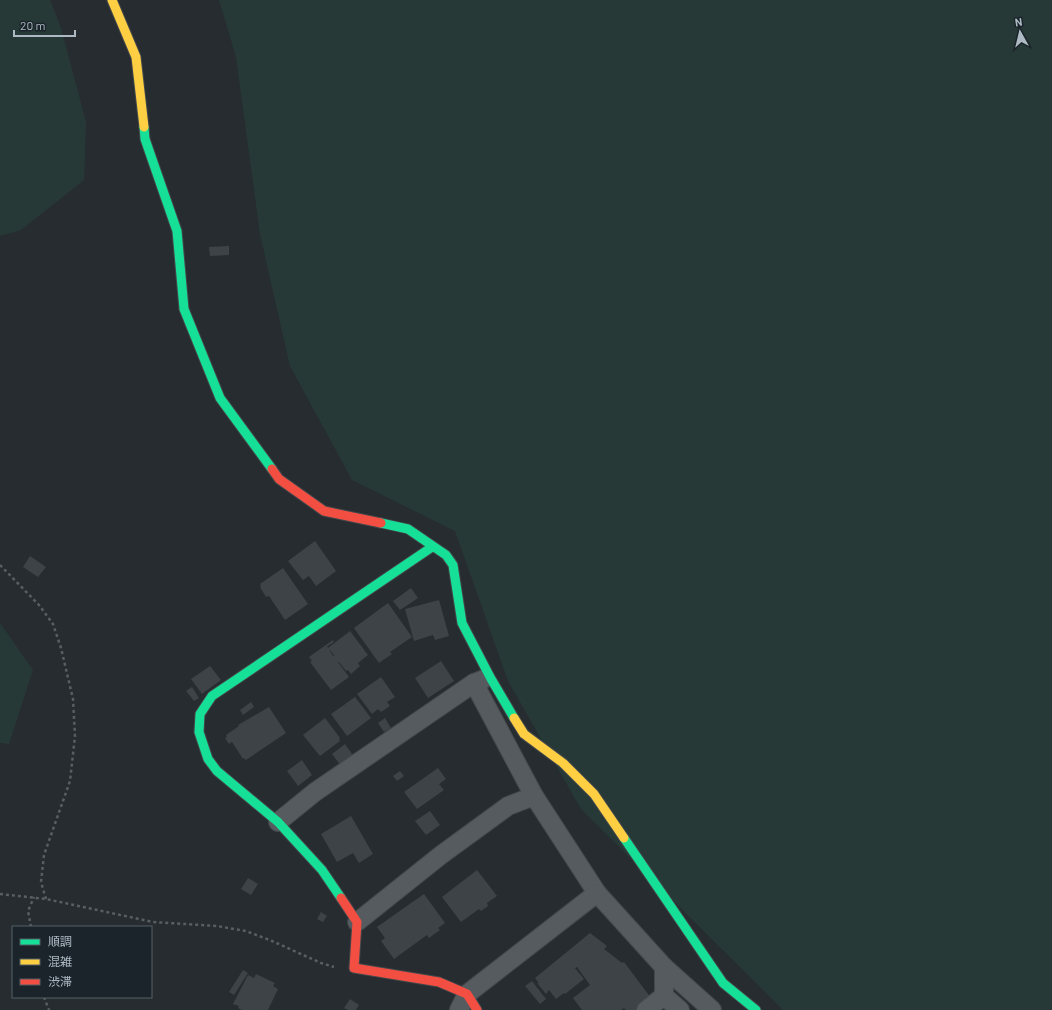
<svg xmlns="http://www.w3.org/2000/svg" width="1052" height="1010" font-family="Barlow,'Noto Sans JP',sans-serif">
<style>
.green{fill:#273937}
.building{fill:#3e4347}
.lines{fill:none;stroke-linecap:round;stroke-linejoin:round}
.street-casing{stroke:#44484b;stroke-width:20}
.fast-casing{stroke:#44484b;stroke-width:11}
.slow-casing{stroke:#44484b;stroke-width:11}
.jam-casing{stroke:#44484b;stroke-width:11}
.path{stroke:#585f63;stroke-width:2.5;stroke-dasharray:3 3;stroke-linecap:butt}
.street{stroke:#555b5f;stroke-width:18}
.fast{stroke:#16e098;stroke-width:9}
.slow{stroke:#ffcf43;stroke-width:9}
.jam{stroke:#f24e42;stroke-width:9}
</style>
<rect width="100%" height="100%" fill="#262c30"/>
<g class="green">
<path d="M0 0H50L61 28 86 122 84 180 21 230 0 236Z"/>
<path d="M219 0H1052V1010H783L581 809 508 681 455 531 352 480 290 366 260 234 236 57Z"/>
<path d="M0 623 33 670 9 744 0 743Z"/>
</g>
<g class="building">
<path d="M229 246V255L210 256 209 247Z"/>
<path d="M315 541 336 571 316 586 309 576 303 580 288 561Z"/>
<path d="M30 556 46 567 38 577 23 567Z"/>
<path d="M283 568 308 604 285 620 269 596 266 597 260 587 261 586 260 584Z"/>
<path d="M411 588 418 598 400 610 393 601Z"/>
<path d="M439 600 449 636 435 640 433 635 414 641 405 609Z"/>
<path d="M388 603 412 637 390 652 392 654 379 663 354 628Z"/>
<path d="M350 631 368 655 358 663 360 666 351 674 348 670 346 671 339 662H338L349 677 331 690 310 662 312 661 309 657 333 640 334 642 328 646H327L333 656 334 655 328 648Z"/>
<path d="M441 661 454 681 428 698 415 678Z"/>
<path d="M210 666 221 680 202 694 191 679Z"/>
<path d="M381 677 395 697 387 702 390 706 381 712 378 709 372 714 357 694Z"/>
<path d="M192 687 199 698 194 701 186 691Z"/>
<path d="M355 697 371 718 347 736 331 714Z"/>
<path d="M251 702 254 707 243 715 240 710Z"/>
<path d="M269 707 286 733 246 760 244 758 243 759 232 742 229 744 225 738 227 737 226 735 239 726 238 725Z"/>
<path d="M325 718 340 738 339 739 340 741 320 756 303 735Z"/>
<path d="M385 718 391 728 384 732 378 723Z"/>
<path d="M345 744 354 757 342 767 332 754Z"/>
<path d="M302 760 312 775 298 786 287 771Z"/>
<path d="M438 768 446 779 439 784 444 790 417 809 404 792Z"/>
<path d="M400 771 404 776 397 781 393 776Z"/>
<path d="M430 811 440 825 426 835 415 821Z"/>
<path d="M351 816 373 854 359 863 353 853 337 862 321 834Z"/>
<path d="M477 870 497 896 487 903 488 906 481 911 479 909 461 922 442 897Z"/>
<path d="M248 878 258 884 251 895 241 889Z"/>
<path d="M424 894 445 923 438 928 440 930 429 938 427 935 394 959 381 941 385 938 377 927Z"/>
<path d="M321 912 327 916 323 922 317 919Z"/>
<path d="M590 933 607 946 604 949 622 963 624 962 651 998 636 1010H626L624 1008 621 1010H582L573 998 590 985 577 967 575 968 584 979 565 994 564 993 556 999 549 990 546 994 537 983H539L535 978Z"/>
<path d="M243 970 248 973 234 995 229 992Z"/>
<path d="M256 974 275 983 273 986 278 989 268 1010H242L238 1008 239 1006 233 1004 248 975 254 978Z"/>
<path d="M532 981 546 999 540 1004 525 986Z"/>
<path d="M350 999 359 1005 356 1010H348L344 1008Z"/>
</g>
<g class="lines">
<defs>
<g id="street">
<path d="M474 683 534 796 597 893 664 967 712 1010"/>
<path d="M278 822 315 792 474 683 484 679"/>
<path d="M357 922 441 855 508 806 534 796"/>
<path d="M664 967V996L680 1010"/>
<path d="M459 1010 467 994 597 893"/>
<path d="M646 1010 664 996"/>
</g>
<g id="fast">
<path d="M144 127 145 139 177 231 184 309 220 398 272 469"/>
<path d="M381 523 408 529 446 555 453 565 462 623 490 677 514 718"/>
<path d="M624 838 723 983 756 1010"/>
<path d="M341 898 322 870 278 822 217 771 208 759 199 732 200 714 212 696 432 547"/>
</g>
<g id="slow">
<path d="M112 0 136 57 144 127"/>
<path d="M514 718 524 734 563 763 594 794 624 838"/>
</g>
<g id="jam">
<path d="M272 469 279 479 324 511 381 523"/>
<path d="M341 898 357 922 354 968 439 982 467 994 477 1010"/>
</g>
</defs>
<use href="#street" class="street-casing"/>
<use href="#fast" class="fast-casing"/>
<use href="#slow" class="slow-casing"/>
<use href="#jam" class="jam-casing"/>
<g class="path">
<path d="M0 565 39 605 53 624 61 648 73 699 75 736 70 781 44 855 41 882 46 899"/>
<path d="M0 894 46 899 153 922 217 926 246 931 272 941 321 963 334 967"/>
<path d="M31 927 28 911 34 897"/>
<path d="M44 997 49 1010"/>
</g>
<use href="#street" class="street"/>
<use href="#fast" class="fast"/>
<use href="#slow" class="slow"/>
<use href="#jam" class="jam"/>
</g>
<rect x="12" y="926" width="140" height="72" fill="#1a242a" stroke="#556067"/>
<rect x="20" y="939" width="20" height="6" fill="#16e098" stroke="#556067"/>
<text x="48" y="946" font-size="12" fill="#aebac3">順調</text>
<rect x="20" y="959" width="20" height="6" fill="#ffcf43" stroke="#556067"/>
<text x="48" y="966" font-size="12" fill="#aebac3">混雑</text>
<rect x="20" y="979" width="20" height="6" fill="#f24e42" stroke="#556067"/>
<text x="48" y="986" font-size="12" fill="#aebac3">渋滞</text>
<g transform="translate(1020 32) rotate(352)" stroke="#1a242a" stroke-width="3" paint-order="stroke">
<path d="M0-3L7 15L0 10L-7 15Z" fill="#aebac3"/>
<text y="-6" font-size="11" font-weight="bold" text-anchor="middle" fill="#aebac3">N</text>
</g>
<path d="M14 30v6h61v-6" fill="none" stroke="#aebac3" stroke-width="2"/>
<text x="20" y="30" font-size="12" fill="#aebac3" stroke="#1a242a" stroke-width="3" paint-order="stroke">20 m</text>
</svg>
